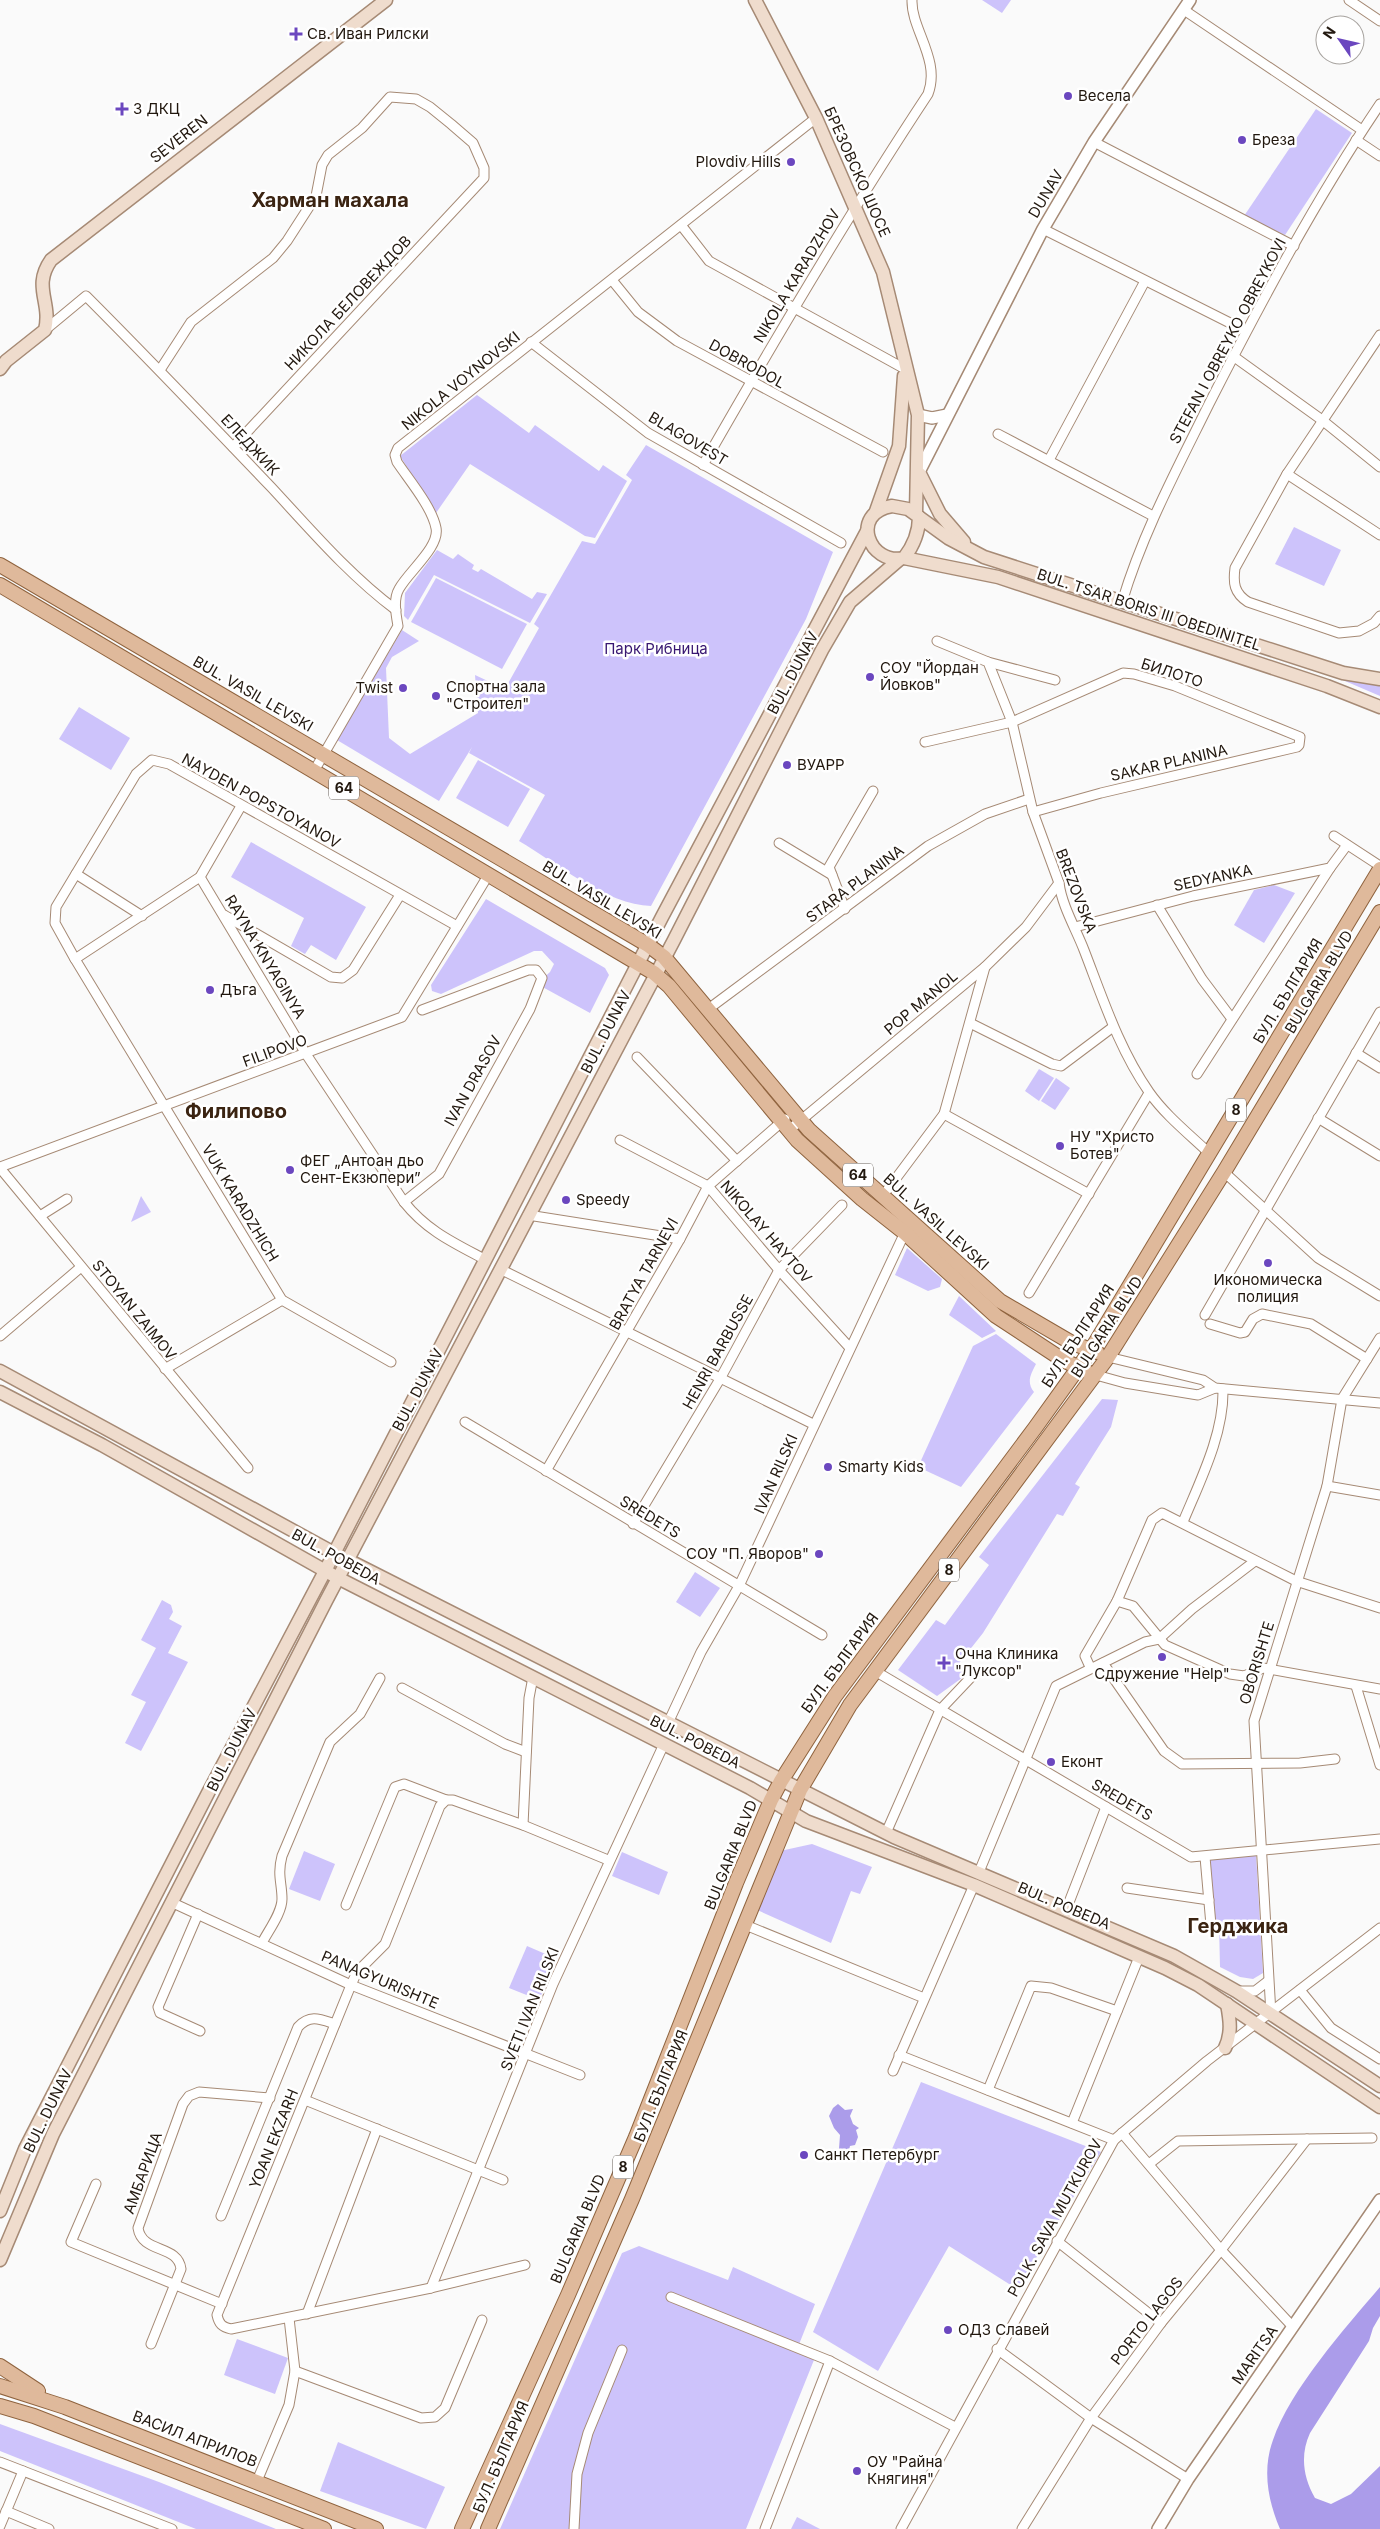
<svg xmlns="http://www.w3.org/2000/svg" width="1380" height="2529" font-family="Inter,sans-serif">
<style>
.green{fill:#cdc3fb}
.water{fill:#ab9cea}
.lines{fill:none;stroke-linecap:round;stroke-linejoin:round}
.minor-casing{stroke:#a68a75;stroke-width:11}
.tertiary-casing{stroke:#a68a75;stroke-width:14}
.secondary-casing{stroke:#a68a75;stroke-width:15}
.primary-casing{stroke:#8f633e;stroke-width:16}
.minor{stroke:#fff;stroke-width:9}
.tertiary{stroke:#fff;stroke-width:11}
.secondary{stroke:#efdccd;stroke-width:12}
.primary{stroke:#dfb99b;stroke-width:14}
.poi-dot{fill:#6b47bf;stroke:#fff;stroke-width:2}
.labels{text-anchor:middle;stroke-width:5;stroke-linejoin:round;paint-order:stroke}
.shield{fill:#fff;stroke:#645d57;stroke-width:1}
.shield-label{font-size:14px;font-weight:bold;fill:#22180f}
.poi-label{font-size:15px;fill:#22180f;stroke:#fff;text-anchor:start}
.street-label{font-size:15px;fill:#22180f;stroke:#fff}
.park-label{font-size:15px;fill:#381771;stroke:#fff}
.district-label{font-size:20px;font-weight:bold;fill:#3b2412;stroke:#fff}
</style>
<rect width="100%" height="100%" fill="#fafafa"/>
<g class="green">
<path d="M982 0H1011L1002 13Z"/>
<path d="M1316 109 1352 133 1285 235 1244 216Z"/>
<path d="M477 395 529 433 535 425 599 471 603 465 627 481 595 538 585 536 470 464 436 513 400 456Z"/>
<path d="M646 445 833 552 806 619 651 906C607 905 556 863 519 841L545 795 469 753 472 747 439 801 337 740 402 630 419 641 392 657 386 668 389 738 410 754 478 713 475 675 505 689 539 628 534 624 582 541 595 544 632 480 626 475Z"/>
<path d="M1294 527 1341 550 1324 586 1275 564Z"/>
<path d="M437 550 453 559 458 554 474 565 472 569 478 572 481 569 532 599 537 592 547 594 530 623 434 575 408 620 404 616 405 593Z"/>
<path d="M436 578 527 624 502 669 411 622Z"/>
<path d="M1338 678 1380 686V696Z"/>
<path d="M79 707 130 738 111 770 59 739Z"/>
<path d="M478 760 530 789 508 827 456 798Z"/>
<path d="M251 842 366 907 336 960 311 945 305 954 291 946 304 918 231 877Z"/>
<path d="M1274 885 1295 893 1264 943 1234 925 1254 890Z"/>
<path d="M486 899 605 968 609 975 590 1013 537 984 550 972 554 964 542 951H534L441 994 432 991 431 985Z"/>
<path d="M1039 1069 1054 1078 1039 1101 1025 1091Z"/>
<path d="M1056 1078 1070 1088 1055 1110 1041 1101Z"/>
<path d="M141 1196 151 1212 131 1222Z"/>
<path d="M907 1248 942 1279 940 1287 928 1291 895 1275Z"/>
<path d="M959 1296 996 1331 982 1338 949 1315Z"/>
<path d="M996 1334 1036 1364C1031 1374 1026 1382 1034 1392L961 1487 918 1467 973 1346Z"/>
<path d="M1102 1399 1118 1400 1111 1427 1075 1484 1080 1487 1063 1516 1057 1514 983 1633 957 1666 966 1675 937 1696 898 1670 936 1620 945 1625 989 1565 979 1557Z"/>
<path d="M695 1572 720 1588 700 1617 676 1602Z"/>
<path d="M162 1600 171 1605 173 1612 169 1619 182 1626 168 1653 188 1662 141 1751 125 1743 146 1702 131 1695 156 1648 141 1640Z"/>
<path d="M812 1844 872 1867 860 1894 851 1891 831 1943 755 1909 780 1851Z"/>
<path d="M304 1851 335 1864 320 1901 289 1889Z"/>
<path d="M622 1852 668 1872 659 1895 612 1876Z"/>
<path d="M1256 1854 1263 1973 1253 1979 1240 1977 1220 1967 1219 1925H1214L1210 1860Z"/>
<path d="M527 1946 557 1959 539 2000 509 1988Z"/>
<path d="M921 2082 1101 2152 1017 2289 949 2246 878 2371 813 2332Z"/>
<path d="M639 2246 728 2280 733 2267 815 2304 796 2352 814 2360 746 2529H500L622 2253Z"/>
<path d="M237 2339 288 2358 275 2394 224 2375Z"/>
<path d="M0 2424 159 2482 276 2529H196L0 2451Z"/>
<path d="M338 2442 445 2487 426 2529 320 2491Z"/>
<path d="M797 2517 820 2529H791Z"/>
</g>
<g class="water">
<path d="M838 2104 845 2110 853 2109 850 2116 853 2124 859 2128 856 2130 858 2137 855 2145 850 2146 849 2150 844 2153 839 2149 840 2135 834 2128 829 2116 833 2108Z"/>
<path d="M1380 2287V2316L1373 2328 1369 2341 1310 2433C1300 2455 1303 2477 1315 2498L1331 2504 1351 2494 1380 2466V2529H1280C1268 2501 1262 2470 1273 2440 1290 2390 1345 2328 1380 2287Z"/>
</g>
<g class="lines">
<defs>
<g id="minor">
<path d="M1349 0 1380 21"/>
<path d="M1184 10 1362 130"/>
<path d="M1356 140 1380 156"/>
<path d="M1094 142 1294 246"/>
<path d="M681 225 709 261 905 369"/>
<path d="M1043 229 1246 331"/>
<path d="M612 280 638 312 677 341 883 452"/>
<path d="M45 330 86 296C149 359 210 423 271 487 310 529 349 575 396 610"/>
<path d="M1380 335 1287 474 1235 568C1233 583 1234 593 1248 602L1339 633 1359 631 1374 623 1380 616"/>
<path d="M531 342 648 433 841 543"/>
<path d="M1233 356 1322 420 1380 467"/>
<path d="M160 370 191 322 273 258 287 241 316 196 322 165 328 155 362 128 390 97 416 99 430 107 451 124 473 143 484 168V178L233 447"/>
<path d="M998 434 1153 516"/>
<path d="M1049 460 1145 281"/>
<path d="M703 465C775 339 848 215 928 94 941 60 911 29 912 0"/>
<path d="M1287 474 1380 535"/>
<path d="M1122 602C1143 532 1177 469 1209 404 1261 302 1316 199 1380 104"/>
<path d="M937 641 988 662 1012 722 1033 812 1059 883C1062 906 1076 929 1084 950 1103 999 1119 1049 1149 1092 1165 1115 1189 1134 1210 1154"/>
<path d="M988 662 1055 680"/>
<path d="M925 742 1012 722 1123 673 1134 674 1175 686 1300 737 1299 745 1297 747 1101 793 1033 812"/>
<path d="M314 771 398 626C396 615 393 599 399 589 408 572 440 547 436 528 432 507 409 480 397 462L395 455 398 448 816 118"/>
<path d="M1334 836 1380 866"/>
<path d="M779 843 832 875"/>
<path d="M76 874 142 916"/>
<path d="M200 877 306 1054 404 1202C427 1231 454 1243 486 1260"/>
<path d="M1157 905 1202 979 1232 1019"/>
<path d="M845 909 829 867 873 791"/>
<path d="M224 915 331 977 342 978 353 970 400 895"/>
<path d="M1075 927 1193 896 1330 868 1347 845"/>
<path d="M75 959 200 877 241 806"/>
<path d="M707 1010 928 846 985 814 1029 799"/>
<path d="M970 1023 1052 1064 1061 1066 1113 1027"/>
<path d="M1356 1053 1380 1068"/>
<path d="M637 1057 737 1161"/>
<path d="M1197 1074 1330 868"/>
<path d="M944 1114 1089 1194"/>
<path d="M1318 1118 1380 1156"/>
<path d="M788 1131 985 967 1026 927 1059 883"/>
<path d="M620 1140 708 1186 779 1270 850 1348"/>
<path d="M0 1167 402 1017 489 874"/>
<path d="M0 1168 248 1468"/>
<path d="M1224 1172 1318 1258 1380 1296"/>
<path d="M888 1189 944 1114 985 967"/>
<path d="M404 1202 439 1174 530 1009 542 978 536 970H528L422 1010"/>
<path d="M528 1215 680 1239"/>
<path d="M40 1216 67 1199"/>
<path d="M500 1269 813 1424"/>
<path d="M1029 1293 1149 1093"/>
<path d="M1205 1315 1380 1012"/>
<path d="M1210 1324 1240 1333 1245 1332 1253 1319 1262 1314 1311 1324 1367 1359"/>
<path d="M0 1336 81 1267"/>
<path d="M1108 1357 1203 1380 1215 1388 1380 1403"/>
<path d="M391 1362 282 1300 75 959 55 923 56 907 136 774 152 760 169 764 457 926"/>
<path d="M165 1369 282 1300"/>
<path d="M1096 1375 1125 1383 1198 1395 1215 1388"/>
<path d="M465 1422 822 1635"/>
<path d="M546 1471 680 1239 708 1186 785 1119"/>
<path d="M1327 1486 1380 1495"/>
<path d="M1183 1522C1200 1481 1224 1434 1223 1389"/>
<path d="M633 1524 720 1379 779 1270 842 1205"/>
<path d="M1117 1601 1133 1606 1165 1645 1230 1674 1244 1676 1263 1668 1380 1689"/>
<path d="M1103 1663 1164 1751 1182 1764 1300 1763 1335 1759"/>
<path d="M1090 1667 1085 1656 1117 1601 1152 1520 1162 1513 1296 1581 1380 1608"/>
<path d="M875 1671 1191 1857 1380 1839"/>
<path d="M1356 1686 1380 1765"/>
<path d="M402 1688 505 1744 526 1752"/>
<path d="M668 1723 701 1652 739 1586 907 1228"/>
<path d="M523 1825 529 1698 533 1677"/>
<path d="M886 1833 940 1710 976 1672"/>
<path d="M1205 1857 1211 1925"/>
<path d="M979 1872 1056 1686 1145 1642 1159 1639 1192 1609 1255 1561"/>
<path d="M1127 1888 1209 1900"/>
<path d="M173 1903 351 1985 580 2075"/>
<path d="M346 1905 395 1787 404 1784 446 1800"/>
<path d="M1066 1910 1106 1807"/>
<path d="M198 1914 158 2007 160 2013 200 2031"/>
<path d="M743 1924 924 1998"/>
<path d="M262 1943C268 1931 282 1913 282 1899 282 1883 277 1875 282 1856L330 1742 360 1714 380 1678"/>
<path d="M1300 1990 1331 2028 1380 2059"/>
<path d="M1237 1991H1255L1268 1981"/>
<path d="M1271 2014 1254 1721 1327 1486 1342 1399 1380 1338"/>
<path d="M899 2055 1114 2140"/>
<path d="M893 2071 974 1885"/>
<path d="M988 2090 1031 1986 1051 1988 1117 2011"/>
<path d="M305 2100 503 2180"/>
<path d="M1072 2123 1139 1957"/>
<path d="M1122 2133 1221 2250 1293 2327"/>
<path d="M1149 2164 1178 2141 1372 2138"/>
<path d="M96 2184 71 2242 222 2304"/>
<path d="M221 2216 298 2027C310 2014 320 2019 335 2024"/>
<path d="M1057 2241 1161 2323"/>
<path d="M525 2265 431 2288 231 2329C222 2327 219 2324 217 2315L351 1985 357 1972 385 1944 440 1806 446 1800H453L523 1825 608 1860"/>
<path d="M431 2288 553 1984 664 1744"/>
<path d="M671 2297 830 2361 955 2427"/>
<path d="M307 2314 377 2129"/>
<path d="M151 2344 181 2269C178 2244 142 2254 138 2228L183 2104 189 2096 199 2092 270 2098"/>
<path d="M997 2349 1091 2418 1188 2479"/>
<path d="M295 2371 421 2418 435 2417 445 2408 482 2320"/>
<path d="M0 2462 172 2529"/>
<path d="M257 2481 289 2405 295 2371 289 2318"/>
<path d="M6 2511 49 2529"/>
<path d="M0 2526 23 2471"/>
<path d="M574 2529 577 2474 588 2433 622 2350"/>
<path d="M765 2529 830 2361"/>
<path d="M901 2529 1114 2140 1207 2061 1380 1928"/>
<path d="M1022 2529 1091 2418 1161 2323 1221 2250 1307 2139"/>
</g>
<g id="tertiary">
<path d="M918 415 932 418 947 415"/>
<path d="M919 472 1043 229 1094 142 1190 0"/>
<path d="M1158 2529 1188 2479 1380 2200"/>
</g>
<g id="secondary">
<path d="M755 0 816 118 883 272 918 415 916 513"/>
<path d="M0 369 6 361 45 330C52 302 32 287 51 260L386 0"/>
<path d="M920 474 940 514 964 542"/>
<path d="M892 506 908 509 919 517C919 533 914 545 904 558 869 566 849 513 892 506Z"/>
<path d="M876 511 899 446 904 376"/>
<path d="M919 517 948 538 984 557 1343 673 1380 679"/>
<path d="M904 558 998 577 1327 686 1380 707"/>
<path d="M0 1371 334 1553 894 1837 1174 1956 1236 1991 1380 2086"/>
<path d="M0 1392 102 1445 338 1578 750 1788 806 1821 974 1885 1165 1968 1198 1985 1380 2107"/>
<path d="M1225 2048C1232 2033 1230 2020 1227 2004"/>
<path d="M0 2211 25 2149 208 1793 325 1571 662 917 867 531"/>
<path d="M0 2260 53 2134 326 1601 674 940 822 650 850 602 900 559"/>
</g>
<g id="primary">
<path d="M0 565 648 945 664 957 809 1130 1000 1301 1072 1343 1097 1352"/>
<path d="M0 585 654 973 669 986 797 1140 862 1199 905 1233 996 1316 1063 1360 1086 1371"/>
<path d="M0 2366 38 2391"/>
<path d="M0 2386 65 2407 376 2529"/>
<path d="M0 2406 34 2416 324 2529"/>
<path d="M462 2529 568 2295 636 2137 736 1883 771 1800 781 1781 835 1696 1035 1428 1091 1350 1380 869"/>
<path d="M488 2529 632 2199 800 1790 850 1705 1108 1357 1224 1172 1380 912"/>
</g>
</defs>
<use href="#minor" class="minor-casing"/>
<use href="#tertiary" class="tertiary-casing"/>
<use href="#secondary" class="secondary-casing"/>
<use href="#primary" class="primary-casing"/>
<use href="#minor" class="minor"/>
<use href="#tertiary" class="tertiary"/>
<use href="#secondary" class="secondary"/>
<use href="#primary" class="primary"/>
</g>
<g class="poi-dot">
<path d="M293.5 26.5h5v5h5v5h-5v5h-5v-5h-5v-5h5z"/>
<circle cx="1068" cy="96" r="5"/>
<path d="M119.5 101.5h5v5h5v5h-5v5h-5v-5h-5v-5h5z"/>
<circle cx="1242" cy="140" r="5"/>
<circle cx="791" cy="162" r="5"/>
<circle cx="870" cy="677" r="5"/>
<circle cx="403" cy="688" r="5"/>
<circle cx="436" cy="696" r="5"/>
<circle cx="787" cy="765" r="5"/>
<circle cx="210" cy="990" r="5"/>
<circle cx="1060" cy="1146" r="5"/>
<circle cx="290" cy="1170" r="5"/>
<circle cx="566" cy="1200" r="5"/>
<circle cx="1268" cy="1263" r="5"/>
<circle cx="828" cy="1467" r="5"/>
<circle cx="819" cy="1554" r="5"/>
<circle cx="1162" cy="1657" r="5"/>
<path d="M941.5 1655.5h5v5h5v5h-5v5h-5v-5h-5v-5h5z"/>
<circle cx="1051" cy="1762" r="5"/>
<circle cx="804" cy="2155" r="5"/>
<circle cx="948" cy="2330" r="5"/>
<circle cx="857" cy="2471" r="5"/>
</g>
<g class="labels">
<g class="shield">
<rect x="329" y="776.5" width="30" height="23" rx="4"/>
<rect x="1226" y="1098.5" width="20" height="23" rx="4"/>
<rect x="843" y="1163.5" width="30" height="23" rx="4"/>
<rect x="939" y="1558.5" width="20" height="23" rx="4"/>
<rect x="613" y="2155.5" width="20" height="23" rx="4"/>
</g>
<g class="shield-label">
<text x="344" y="793">64</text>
<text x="1236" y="1115">8</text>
<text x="858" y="1180">64</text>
<text x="949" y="1575">8</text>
<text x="623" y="2172">8</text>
</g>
<g class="poi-label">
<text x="307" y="39">Св. Иван Рилски</text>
<text x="1078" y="101">Весела</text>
<text x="133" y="114">3 ДКЦ</text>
<text x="1252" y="145">Бреза</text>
<text x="781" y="167" text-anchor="end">Plovdiv Hills</text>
<text x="880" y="673">СОУ "Йордан<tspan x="880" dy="17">Йовков"</tspan></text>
<text x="446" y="692">Спортна зала<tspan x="446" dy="17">"Строител"</tspan></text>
<text x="393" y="693" text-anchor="end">Twist</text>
<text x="797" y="770">ВУАРР</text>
<text x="220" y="995">Дъга</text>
<text x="1070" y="1142">НУ "Христо<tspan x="1070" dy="17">Ботев"</tspan></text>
<text x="300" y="1166">ФЕГ „Антоан дьо<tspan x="300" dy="17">Сент-Екзюпери”</tspan></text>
<text x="576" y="1205">Speedy</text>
<text x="1268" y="1285" text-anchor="middle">Икономическа<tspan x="1268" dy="17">полиция</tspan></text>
<text x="838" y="1472">Smarty Kids</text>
<text x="809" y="1559" text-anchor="end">СОУ "П. Яворов"</text>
<text x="955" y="1659">Очна Клиника<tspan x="955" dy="17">"Луксор"</tspan></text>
<text x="1162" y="1679" text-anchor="middle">Сдружение "Help"</text>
<text x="1061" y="1767">Еконт</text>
<text x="814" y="2160">Санкт Петербург</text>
<text x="958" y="2335">ОДЗ Славей</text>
<text x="867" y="2467">ОУ "Райна<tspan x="867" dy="17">Княгиня"</tspan></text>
</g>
<g class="street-label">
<text transform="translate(179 139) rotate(-38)" y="5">SEVEREN</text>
<text transform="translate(857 172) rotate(66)" y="5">БРЕЗОВСКО ШОСЕ</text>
<text transform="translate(1046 194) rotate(-59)" y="5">DUNAV</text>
<text transform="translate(797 276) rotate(-59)" y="5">NIKOLA KARADZHOV</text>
<text transform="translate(348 303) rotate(-47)" y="5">НИКОЛА БЕЛОВЕЖДОВ</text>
<text transform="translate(1228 341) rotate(-62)" y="5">STEFAN I OBREYKO OBREYKOVI</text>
<text transform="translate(747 364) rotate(29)" y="5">DOBRODOL</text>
<text transform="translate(461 381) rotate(-39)" y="5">NIKOLA VOYNOVSKI</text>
<text transform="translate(688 439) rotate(31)" y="5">BLAGOVEST</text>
<text transform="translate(250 445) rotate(47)" y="5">ЕЛЕДЖИК</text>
<text transform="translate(1149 610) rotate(18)" y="5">BUL. TSAR BORIS III OBEDINITEL</text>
<text transform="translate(793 673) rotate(-62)" y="5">BUL. DUNAV</text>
<text transform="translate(1172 673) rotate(18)" y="5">БИЛОТО</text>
<text transform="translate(253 694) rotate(30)" y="5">BUL. VASIL LEVSKI</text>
<text transform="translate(1169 763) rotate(-13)" y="5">SAKAR PLANINA</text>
<text transform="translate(261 801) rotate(29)" y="5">NAYDEN POPSTOYANOV</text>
<text transform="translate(1213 878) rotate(-12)" y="5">SEDYANKA</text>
<text transform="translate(855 884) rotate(-37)" y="5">STARA PLANINA</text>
<text transform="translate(1076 891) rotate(69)" y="5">BREZOVSKA</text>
<text transform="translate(602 900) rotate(31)" y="5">BUL. VASIL LEVSKI</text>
<text transform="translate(265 957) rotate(59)" y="5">RAYNA KNYAGINYA</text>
<text transform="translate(1319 982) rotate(-59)" y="5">BULGARIA BLVD</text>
<text transform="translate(1288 991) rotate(-59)" y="5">БУЛ. БЪЛГАРИЯ</text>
<text transform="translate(921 1003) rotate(-40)" y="5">POP MANOL</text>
<text transform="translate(606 1032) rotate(-63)" y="5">BUL. DUNAV</text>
<text transform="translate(275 1051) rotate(-20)" y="5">FILIPOVO</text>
<text transform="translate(473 1081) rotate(-61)" y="5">IVAN DRASOV</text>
<text transform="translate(240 1203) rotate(59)" y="5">VUK KARADZHICH</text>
<text transform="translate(936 1222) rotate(42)" y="5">BUL. VASIL LEVSKI</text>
<text transform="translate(766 1232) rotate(49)" y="5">NIKOLAY HAYTOV</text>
<text transform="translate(644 1274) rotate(-61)" y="5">BRATYA TARNEVI</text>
<text transform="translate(134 1310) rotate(51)" y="5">STOYAN ZAIMOV</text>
<text transform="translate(1107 1327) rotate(-57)" y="5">BULGARIA BLVD</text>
<text transform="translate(1078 1336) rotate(-57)" y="5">БУЛ. БЪЛГАРИЯ</text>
<text transform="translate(718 1352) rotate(-61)" y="5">HENRI BARBUSSE</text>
<text transform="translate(418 1390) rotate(-62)" y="5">BUL. DUNAV</text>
<text transform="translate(776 1474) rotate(-66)" y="5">IVAN RILSKI</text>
<text transform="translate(650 1517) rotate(31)" y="5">SREDETS</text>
<text transform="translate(336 1557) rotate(29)" y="5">BUL. POBEDA</text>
<text transform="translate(840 1663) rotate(-54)" y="5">БУЛ. БЪЛГАРИЯ</text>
<text transform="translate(1257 1663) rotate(-73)" y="5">OBORISHTE</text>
<text transform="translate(695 1742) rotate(27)" y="5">BUL. POBEDA</text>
<text transform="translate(232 1750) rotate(-63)" y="5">BUL. DUNAV</text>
<text transform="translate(1122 1800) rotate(30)" y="5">SREDETS</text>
<text transform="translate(731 1855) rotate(-68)" y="5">BULGARIA BLVD</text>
<text transform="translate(1064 1906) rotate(23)" y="5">BUL. POBEDA</text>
<text transform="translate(380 1980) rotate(23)" y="5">PANAGYURISHTE</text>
<text transform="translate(530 2009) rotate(-68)" y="5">SVETI IVAN RILSKI</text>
<text transform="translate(661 2086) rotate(-68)" y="5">БУЛ. БЪЛГАРИЯ</text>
<text transform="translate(48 2111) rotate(-64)" y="5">BUL. DUNAV</text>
<text transform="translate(274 2139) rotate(-68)" y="5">YOAN EKZARH</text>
<text transform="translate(143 2173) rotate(-70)" y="5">АМБАРИЦА</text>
<text transform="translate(1055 2218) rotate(-61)" y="5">POLK. SAVA MUTKUROV</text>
<text transform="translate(578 2229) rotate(-67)" y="5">BULGARIA BLVD</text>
<text transform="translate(1147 2321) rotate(-52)" y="5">PORTO LAGOS</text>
<text transform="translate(1255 2355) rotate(-55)" y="5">MARITSA</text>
<text transform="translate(195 2439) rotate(21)" y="5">ВАСИЛ АПРИЛОВ</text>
<text transform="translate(501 2457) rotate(-67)" y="5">БУЛ. БЪЛГАРИЯ</text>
</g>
<g class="park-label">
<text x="656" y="654">Парк Рибница</text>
</g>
<g class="district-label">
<text x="330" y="207">Харман махала</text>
<text x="236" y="1118">Филипово</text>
<text x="1238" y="1933">Герджика</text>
</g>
</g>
<g transform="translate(1340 40) rotate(304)"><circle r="24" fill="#ffffff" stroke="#a7a39f"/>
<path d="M0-4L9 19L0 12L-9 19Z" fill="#6b47bf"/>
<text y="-8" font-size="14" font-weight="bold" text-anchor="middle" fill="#22180f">N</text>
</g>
</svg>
